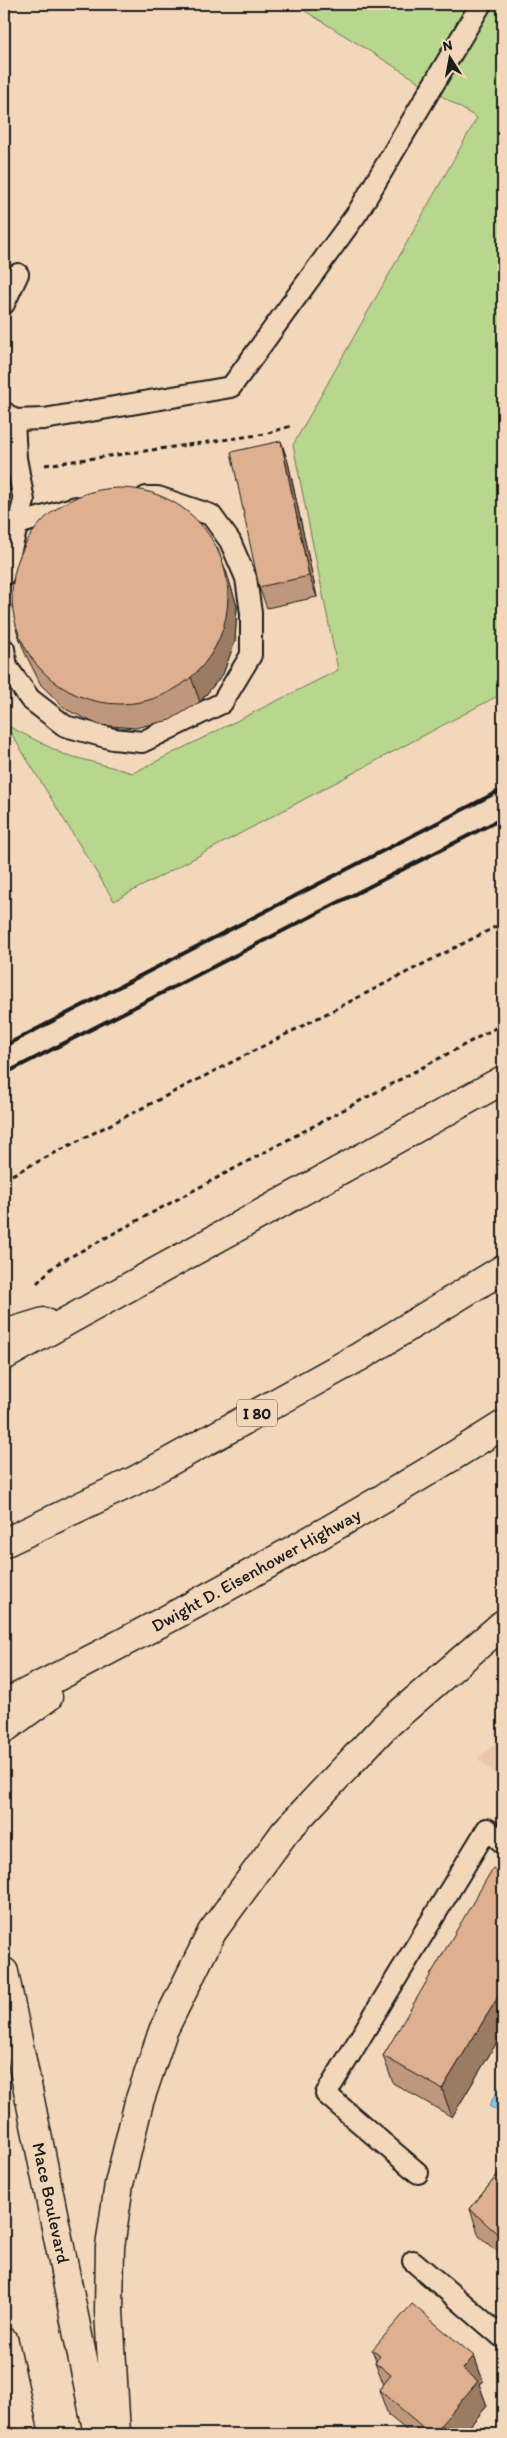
<svg xmlns="http://www.w3.org/2000/svg" width="507" height="2438" font-family="Itim,sans-serif">
<style>
.built{fill:#e9c8aa}
.green{fill:#b8d68e;stroke:#6a7955}
.water{fill:#86c4e6;stroke:#5c8195}
.lines{fill:none;stroke-linecap:round;stroke-linejoin:round}
.lane-casing{stroke:#1c1c1c;stroke-width:24}
.secondary-casing{stroke:#1c1c1c;stroke-width:31}
.highway-casing{stroke:#1c1c1c;stroke-width:31}
.path{stroke:#1c1c1c;stroke-width:3;stroke-dasharray:5 4;stroke-linecap:butt}
.lane{stroke:#f3d7ba;stroke-width:20}
.secondary{stroke:#f3d7ba;stroke-width:28}
.highway{stroke:#f3d7ba;stroke-width:28}
.rail{stroke:#1c1c1c;stroke-width:4}
.wall{fill:#bf977b;stroke:#1c1c1c}
.shaded-wall{fill:#9b7b64;stroke:#1c1c1c}
.building{fill:#deb08f;stroke:#1c1c1c}
.labels{text-anchor:middle;stroke-width:5;stroke-linejoin:round;paint-order:stroke}
.shield{fill:#f3d7ba;stroke:#5c544b;stroke-width:1}
.shield-label{font-size:16px;font-weight:bold;fill:#1c1c1c}
.street-label{font-size:18px;fill:#1c1c1c;stroke:#f3d7ba}
</style>
<rect width="100%" height="100%" fill="#f3d7ba"/>
<filter id="ink" filterUnits="userSpaceOnUse"><feTurbulence type="fractalNoise" baseFrequency=".02" numOctaves="2"/><feDisplacementMap in="SourceGraphic" scale="10" xChannelSelector="R" yChannelSelector="G"/><feConvolveMatrix kernelMatrix="1 2 1 2 8 2 1 2 1" color-interpolation-filters="sRGB"/></filter>
<g filter="url(#ink)">
<path class="built" d="M503 1736V1780L478 1759Z"/>
<path class="green" d="M294 4H503V693L114 901 6 725 63 754 133 773 338 670 293 445 477 118Z"/>
<path class="water" d="M503 2081V2114L489 2106Z"/>
<g class="lines">
<defs>
<g id="lane">
<path d="M4 304 18 274"/>
<path d="M4 412 14 420 44 419 231 387 358 212 481 4"/>
<path d="M18 524 76 507"/>
<path d="M4 575 24 501 16 458 14 420"/>
<path d="M4 649 7 667 30 699 65 726 113 739 142 742 222 703 251 655V613L246 578 230 541 211 515 158 497H146"/>
<path d="M418 2173 326 2094 487 1829 503 1843"/>
<path d="M413 2261 503 2338"/>
</g>
<g id="secondary">
<path d="M4 1972 98 2434"/>
<path d="M4 2342 24 2434"/>
</g>
<g id="highway">
<path d="M4 1330 11 1332 44 1322"/>
<path d="M4 1356 503 1080"/>
<path d="M4 1543 134 1481 359 1357 503 1269"/>
<path d="M4 1704C174 1618 342 1527 503 1425"/>
<path d="M4 1729 48 1697"/>
<path d="M116 2434 109 2311 110 2247 119 2184 139 2102 163 2031 212 1932 285 1832 383 1728 503 1624"/>
</g>
</defs>
<use href="#lane" class="lane-casing"/>
<use href="#secondary" class="secondary-casing"/>
<use href="#highway" class="highway-casing"/>
<g class="path">
<path d="M45 465 265 434 291 426"/>
<path d="M4 1179 503 923"/>
<path d="M37 1283 55 1265 503 1024"/>
</g>
<use href="#lane" class="lane"/>
<use href="#secondary" class="secondary"/>
<use href="#highway" class="highway"/>
<g class="rail">
<path d="M4 1046 503 789"/>
<path d="M4 1074 503 818"/>
</g>
</g>
<g class="wall">
<path d="M281 441 288 462 317 597 267 608 259 587Z"/>
<path d="M226 571 237 606 235 641 223 674 200 702 170 720 135 728 99 725 67 710 41 685 25 653 16 629Z"/>
<path d="M503 1874V2032L452 2117 393 2083 383 2056Z"/>
<path d="M503 2168V2257L479 2236 470 2209Z"/>
<path d="M372 2350 474 2356 483 2381 479 2384 487 2406 463 2434H411L388 2415 379 2390 384 2385 375 2362 376 2360Z"/>
</g>
<g class="shaded-wall">
<path d="M281 441 288 462 317 597 309 576Z"/>
<path d="M217 547 226 571 237 606 235 641 223 674 200 702 191 677Z"/>
<path d="M501 1992 503 1997V2032L452 2117 442 2089Z"/>
<path d="M474 2356 483 2381 479 2384 487 2406 463 2434H433L463 2369Z"/>
</g>
<g class="building">
<path d="M281 441 309 576 259 587 231 452Z"/>
<circle cx="120" cy="596" r="108"/>
<path d="M493 1868 503 1874V1994L501 1992 442 2089 383 2056Z"/>
<path d="M503 2168V2239L470 2209Z"/>
<path d="M412 2304 474 2356 463 2369 478 2381 433 2434H431L379 2390 391 2375 375 2362 380 2356 372 2350Z"/>
</g>
</g>
<g class="labels">
<rect class="shield" x="237" y="1399.5" width="40" height="27" rx="4"/>
<g class="shield-label">
<text x="257" y="1419">I 80</text>
</g>
<g class="street-label">
<text transform="translate(256 1570) rotate(-29)" y="6">Dwight D. Eisenhower Highway</text>
<text transform="translate(51 2203) rotate(78)" y="6">Mace Boulevard</text>
</g>
</g>
<rect width="507" height="2438" fill="none" stroke="#f3d7ba" stroke-width="20"/>
<rect x="10" y="10" width="487" height="2418" fill="none" stroke="#1c1c1c" stroke-width="2" filter="url(#ink)"/>
<g transform="translate(450 58) rotate(349)" stroke="#f3d7ba" stroke-width="4" paint-order="stroke">
<path d="M0-4L9 19L0 12L-9 19Z" fill="#1c1c1c"/>
<text y="-8" font-size="14" font-weight="bold" text-anchor="middle" fill="#1c1c1c">N</text>
</g>
</svg>
